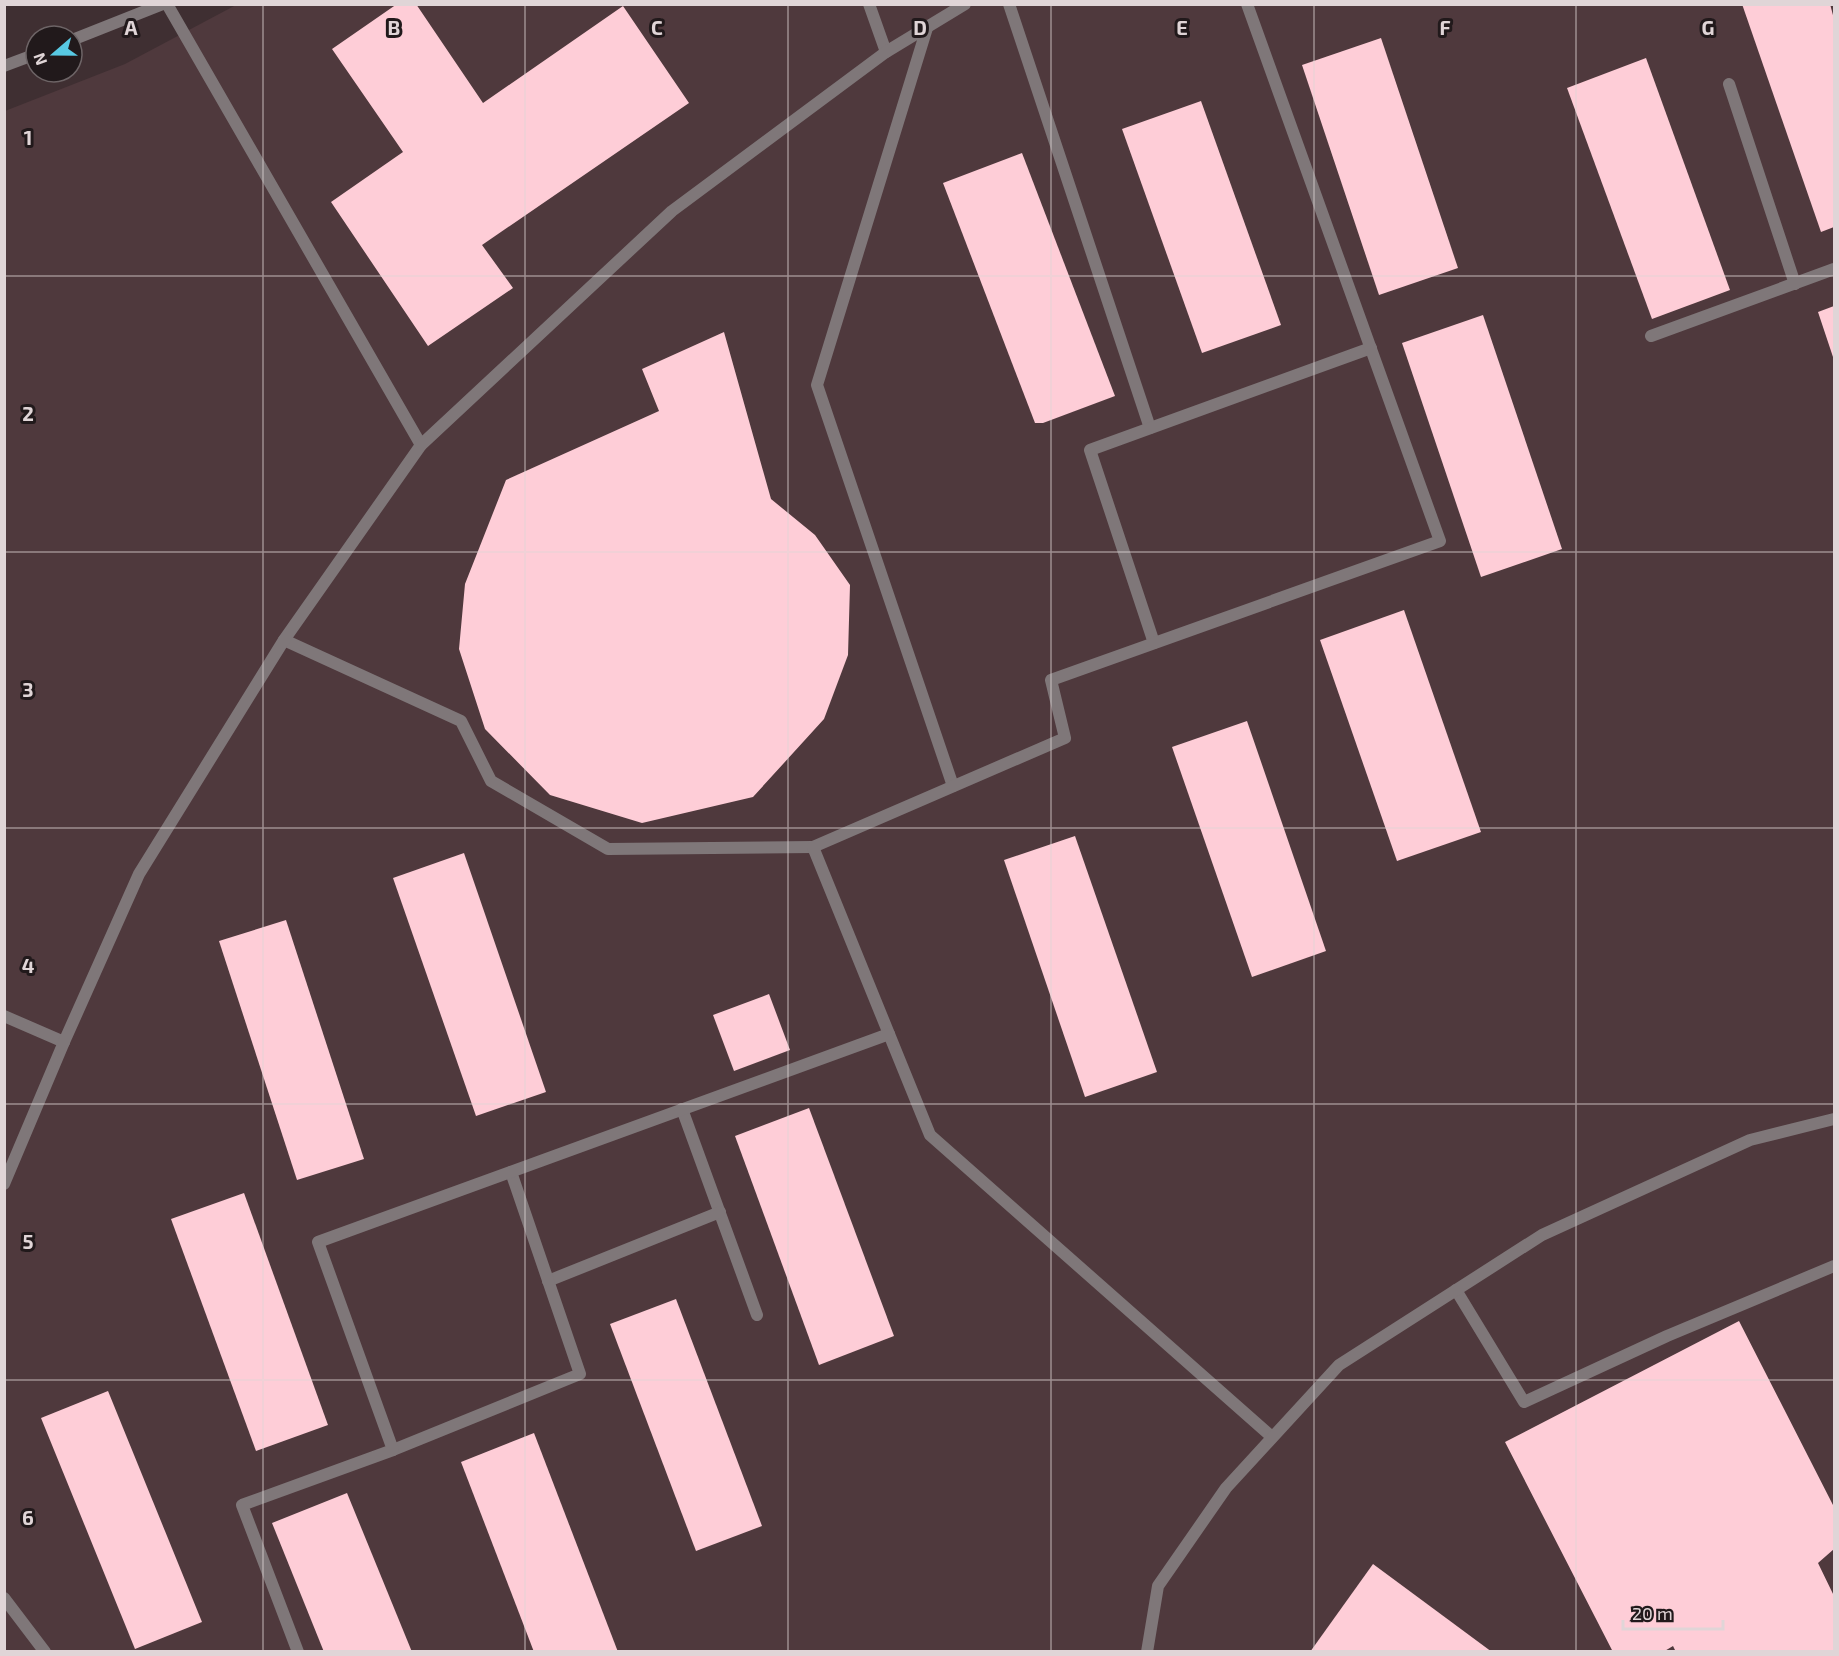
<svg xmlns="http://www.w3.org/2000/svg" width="1839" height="1656" font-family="'Exo 2',sans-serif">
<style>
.built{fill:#4f393d}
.building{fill:#fecdd7}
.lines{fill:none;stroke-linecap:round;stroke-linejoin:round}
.service{stroke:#7f7779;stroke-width:12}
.tertiary{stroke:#7f7779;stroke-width:12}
.grid{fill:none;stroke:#e0d5d7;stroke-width:1.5;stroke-opacity:0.55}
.grid-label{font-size:20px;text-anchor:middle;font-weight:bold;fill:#e0d5d7;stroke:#21191b;stroke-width:6;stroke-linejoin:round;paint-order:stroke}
</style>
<rect width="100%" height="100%" fill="#3f2f32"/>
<path class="built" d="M236 5H1834V1651L5 1652V111L125 64Z"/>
<g class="building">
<path d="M397 4H416L483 103 623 6 689 103 482 245 513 288 428 346 331 202 403 152 332 49Z"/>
<path d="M1742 4H1830L1834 19V227L1821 232Z"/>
<path d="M1381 38 1458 268 1379 295 1302 65Z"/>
<path d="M1646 58 1730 290 1652 319 1567 88Z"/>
<path d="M1201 101 1281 325 1202 353 1122 129Z"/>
<path d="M1022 153 1115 396 1043 423H1035L943 183Z"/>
<path d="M1834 306V360L1818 312Z"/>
<path d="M1483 315 1562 549 1481 577 1402 343Z"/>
<path d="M724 332 771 499 815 535 850 585 848 655 824 719 753 797 642 823 550 795 485 729 459 649 465 584 506 480 659 411 642 369Z"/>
<path d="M1404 610 1481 832 1397 861 1320 640Z"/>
<path d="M1247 721 1326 951 1252 977 1172 747Z"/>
<path d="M1075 836 1157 1072 1085 1097 1004 860Z"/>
<path d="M464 853 546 1092 476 1116 393 878Z"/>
<path d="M286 920 364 1159 297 1180 219 941Z"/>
<path d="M769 994 790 1050 734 1071 713 1015Z"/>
<path d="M809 1108 894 1336 819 1365 735 1136Z"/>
<path d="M244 1193 328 1425 256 1451 171 1219Z"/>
<path d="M676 1299 762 1526 696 1551 610 1324Z"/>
<path d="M1739 1321 1834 1507V1549L1818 1563 1834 1596V1652H1676L1673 1646 1663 1652H1613L1505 1442Z"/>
<path d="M108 1391 202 1622 135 1649 41 1418Z"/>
<path d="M534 1433 618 1652H534L461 1462Z"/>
<path d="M347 1493 412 1652H324L272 1523Z"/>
<path d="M1373 1564 1492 1652H1310Z"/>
</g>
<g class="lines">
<g class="service">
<path d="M167 4 421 445"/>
<path d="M869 4 886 52"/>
<path d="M1009 4 1150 428"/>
<path d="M927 28 817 385 953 786"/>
<path d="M1729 84 1795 284"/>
<path d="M1651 336 1834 269"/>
<path d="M284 640 461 721 491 781 608 849 813 847"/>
<path d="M1154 643 1090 450 1371 348"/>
<path d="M4 1016 64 1042"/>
<path d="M889 1034 813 847 1065 738 1051 680 1440 541 1247 4"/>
<path d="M682 1109 757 1315"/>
<path d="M4 1184 64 1042 139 874 284 640 421 445 672 211 886 52 965 4"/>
<path d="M548 1281 720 1212"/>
<path d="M1456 1290 1524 1402 1667 1336 1834 1266"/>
<path d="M393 1450 580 1374 511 1172"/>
<path d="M4 1598 45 1652"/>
<path d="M298 1652 242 1505 393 1450 318 1242 889 1034 930 1135 1272 1437"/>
<path d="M1147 1652 1158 1586 1226 1488 1339 1365 1542 1235 1750 1140 1834 1119"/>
</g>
<g class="tertiary">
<path d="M72 40 163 4"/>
<path d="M4 66 36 54"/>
</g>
</g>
<path class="grid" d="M263 4V1652M525 4V1652M788 4V1652M1051 4V1652M1314 4V1652M1576 4V1652M4 276H1834M4 552H1834M4 828H1834M4 1104H1834M4 1380H1834"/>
<g class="grid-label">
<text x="131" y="35">A</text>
<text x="394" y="35">B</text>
<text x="657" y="35">C</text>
<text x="920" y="35">D</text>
<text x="1182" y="35">E</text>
<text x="1445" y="35">F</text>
<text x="1708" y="35">G</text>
<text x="28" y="145">1</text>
<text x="28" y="421">2</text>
<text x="28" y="697">3</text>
<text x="28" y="973">4</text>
<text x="28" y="1249">5</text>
<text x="28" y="1525">6</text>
</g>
<rect width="1839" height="1656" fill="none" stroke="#e0d5d7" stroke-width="12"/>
<g transform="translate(54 54) rotate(250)"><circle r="28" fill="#21191b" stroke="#6d6466" stroke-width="1.5"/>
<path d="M0-4.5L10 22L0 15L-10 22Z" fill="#58c9e3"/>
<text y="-9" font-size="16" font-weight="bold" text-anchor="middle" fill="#e0d5d7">N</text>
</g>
<path d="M1623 1620v9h100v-9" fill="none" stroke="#e0d5d7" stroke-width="3"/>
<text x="1632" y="1620" font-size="18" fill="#e0d5d7" stroke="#21191b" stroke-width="4.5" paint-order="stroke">20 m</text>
</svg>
